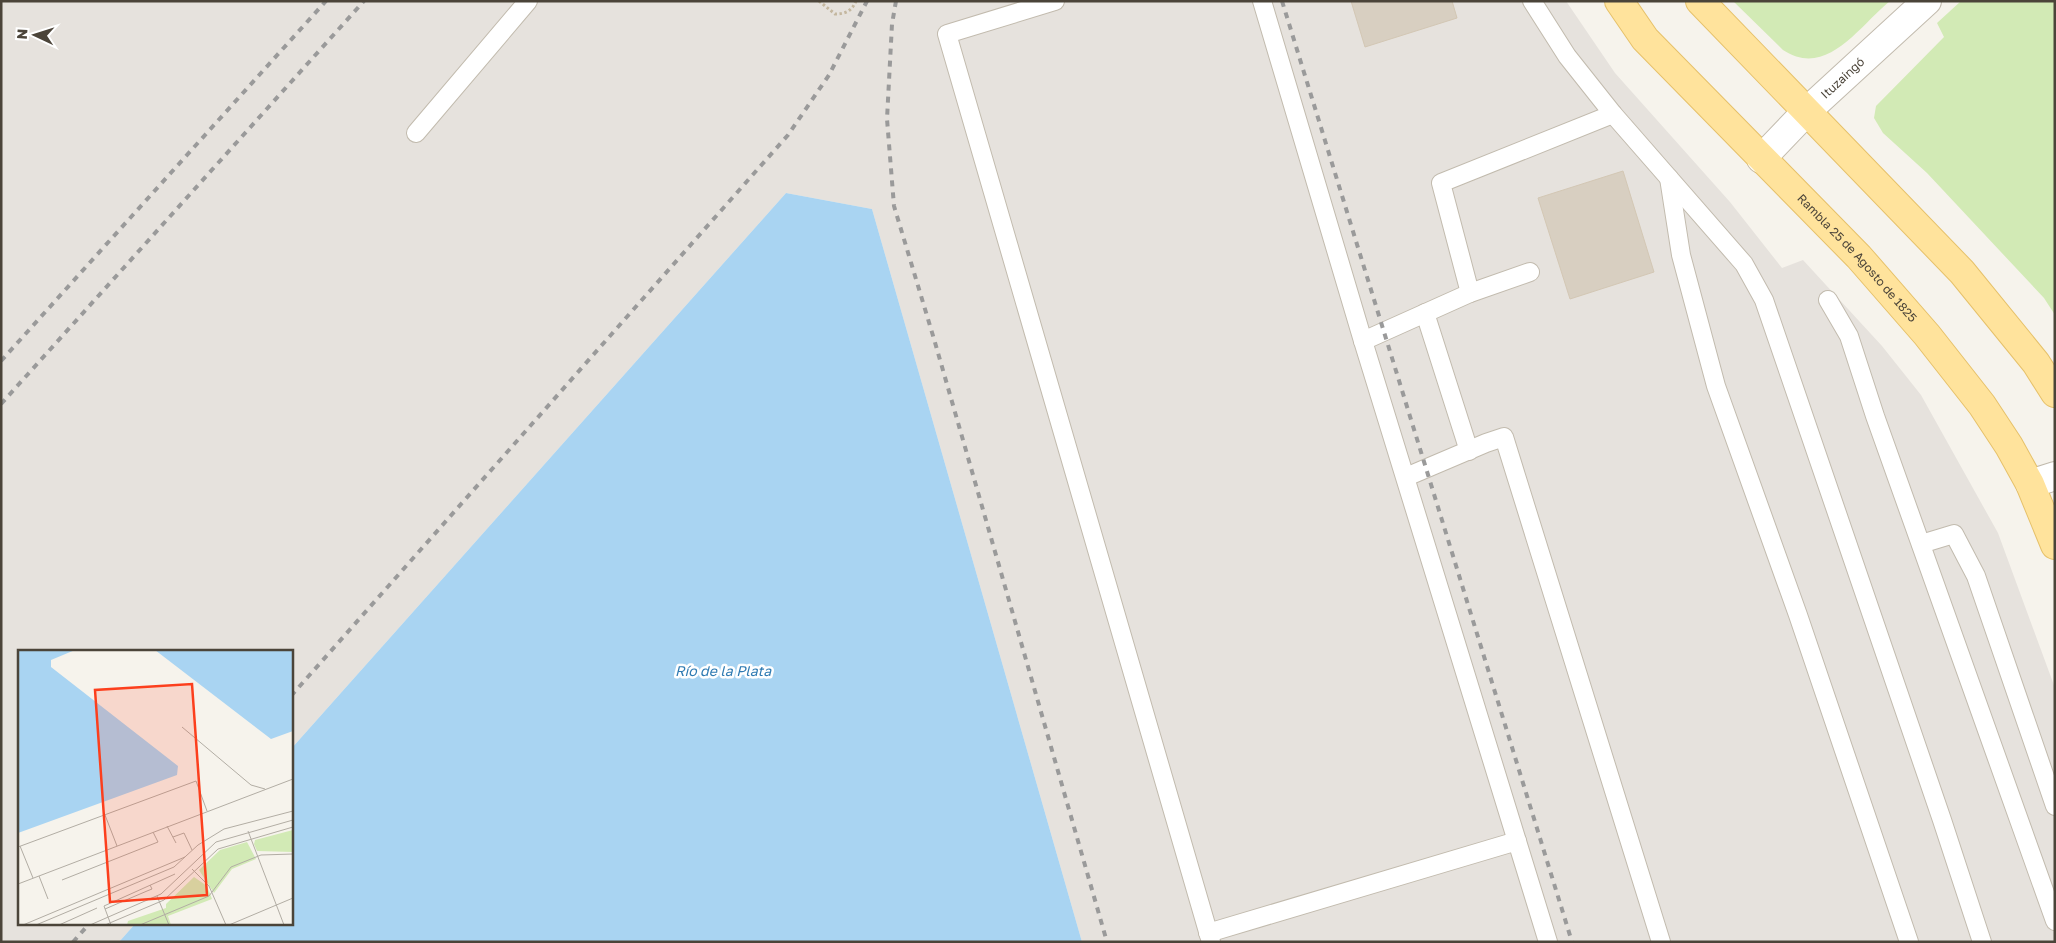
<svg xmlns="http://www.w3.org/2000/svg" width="2056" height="943" font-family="'Golos Text',sans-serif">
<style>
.industrial{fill:#e6e2dd}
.green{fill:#d2eab5}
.water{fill:#a9d4f2}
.building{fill:#d8cfc1;stroke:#d3c7b4}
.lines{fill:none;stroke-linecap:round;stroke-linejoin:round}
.lane-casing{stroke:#c2bbae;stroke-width:20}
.street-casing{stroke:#c2bbae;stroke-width:30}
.primary-casing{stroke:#e6c16a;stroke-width:30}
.path{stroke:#c4b79f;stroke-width:3;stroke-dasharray:2.5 2.5;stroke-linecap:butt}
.lane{stroke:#fff;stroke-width:18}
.street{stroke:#fff;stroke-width:28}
.primary{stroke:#ffe39c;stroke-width:28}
.rail{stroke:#9a9a9a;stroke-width:4;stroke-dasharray:6 6;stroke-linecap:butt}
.labels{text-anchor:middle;stroke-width:5;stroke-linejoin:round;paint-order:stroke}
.street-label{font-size:12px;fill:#4b4439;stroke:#fff}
.water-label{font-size:14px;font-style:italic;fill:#2e7ab2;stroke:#fff}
.inset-road{fill:none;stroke:#b2ada4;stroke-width:1}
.view{fill:#fc3f1d;fill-opacity:0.15;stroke:#fc3f1d;stroke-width:2.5}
.inset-edge{fill:none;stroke:#4b4439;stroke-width:2.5}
</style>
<rect width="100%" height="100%" fill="#f6f3ec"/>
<path class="industrial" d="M1 1H1566L1615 73 1730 202 1782 268 1803 260 1882 346 1921 395 1998 533 2055 688V942H1082L872 209 786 193 291 749V652H19V924H135L119 942H1Z"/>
<g class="green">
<path d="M1733 1H1890C1859 26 1827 79 1783 50Z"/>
<path d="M1961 1H2055V315L2044 298 1927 173 1883 133 1874 118 1876 106 1944 37 1937 23Z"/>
</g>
<path class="water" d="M786 193 872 209 1082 942H119L135 924H291V749Z"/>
<g class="building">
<path d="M1351 1H1452L1457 18 1365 47Z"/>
<path d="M1623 171 1654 272 1570 299 1538 198Z"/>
</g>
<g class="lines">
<defs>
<g id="lane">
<path d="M1055 1 947 34 1211 942"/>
<path d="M1262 1 1363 341 1548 942"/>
<path d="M1532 1 1567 56 1613 114 1744 264 1764 300 1942 820 1982 942"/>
<path d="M416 133 528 1"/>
<path d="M1669 178 1681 255 1716 386 1798 615 1909 942"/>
<path d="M1470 293 1441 183 1613 114"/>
<path d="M1828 300 1849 336 1875 416 2055 921"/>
<path d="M1425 313 1469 451"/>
<path d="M1363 341 1470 293 1530 272"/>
<path d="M1406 477 1486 443 1504 437 1661 942"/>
<path d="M1921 544 1954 534 1976 576 2055 806"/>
<path d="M1208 933 1517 841"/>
</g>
<g id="street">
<path id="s1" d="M1761 159 1806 112 1927 1"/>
<path d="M2030 484 2055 476"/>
</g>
<g id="primary">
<path id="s2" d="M1619 1 1645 39 1859 257 1927 335 1982 405 2009 446 2030 484 2055 545"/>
<path d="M1700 1 1962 272 2036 363 2055 393"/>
</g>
</defs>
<use href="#lane" class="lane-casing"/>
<use href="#street" class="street-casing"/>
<use href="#primary" class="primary-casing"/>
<path class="path" d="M819 1 835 14C845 14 852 11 856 1"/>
<use href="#lane" class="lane"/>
<use href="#street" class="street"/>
<use href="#primary" class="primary"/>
<g class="rail">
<path d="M896 1 892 24 887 119 894 206 934 339 1107 942"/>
<path d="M1282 1 1572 942"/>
<path d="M1 361 326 1"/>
<path d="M1 404 364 1"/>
<path d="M291 696 788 135 829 75 867 1"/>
<path d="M73 942 89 924"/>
</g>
</g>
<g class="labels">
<g class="street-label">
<text dy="4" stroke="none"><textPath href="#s1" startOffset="115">Ituzaingó</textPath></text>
<text dy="4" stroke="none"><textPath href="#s2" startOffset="351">Rambla 25 de Agosto de 1825</textPath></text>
</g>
<g class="water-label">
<text x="723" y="676">Río de la Plata</text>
</g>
</g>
<g transform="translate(18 650)">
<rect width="275" height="275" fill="#f6f3ec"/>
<path d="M275 180V202L239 201 236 194 237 190ZM229 192 238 209 214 219 196 243 181 220 202 200ZM176 227 189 236 194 249 150 266 153 275H109L110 271 148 258V254Z" fill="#d2eab5"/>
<path d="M0 0H57L33 10V17L160 116 159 125 0 183ZM137 0H275V81L253 89Z" fill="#a9d4f2"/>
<path class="inset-road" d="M164 77 233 135 247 139M87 165 99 196M149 176 158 193M230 181 266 275M155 187 166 183 174 200M2 196 15 228M0 197 178 131 189 161M174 219 191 236 208 275M21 226 30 249M44 230 140 192 135 182M0 234 275 129M139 246 151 275M87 259 129 241 134 239 132 235M5 275 167 207M18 275 156 217 180 195 206 179 275 161M41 275 79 258M72 275 143 244 198 192 275 170M87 275 146 250 200 199 275 177M93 275 86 256 157 224M122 275 191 246 213 217 243 205 275 204M211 275 275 248"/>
<path class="view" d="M174 34 189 245 92 252 77 40Z"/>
<rect width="275" height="275" class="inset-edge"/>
</g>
<rect width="2056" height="943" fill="none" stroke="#4b4439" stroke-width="5"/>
<g transform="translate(35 35) rotate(274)" stroke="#ffffff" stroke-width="4" paint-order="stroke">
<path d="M0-4L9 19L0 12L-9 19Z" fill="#4b4439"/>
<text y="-8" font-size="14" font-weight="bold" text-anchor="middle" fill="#4b4439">N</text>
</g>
</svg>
